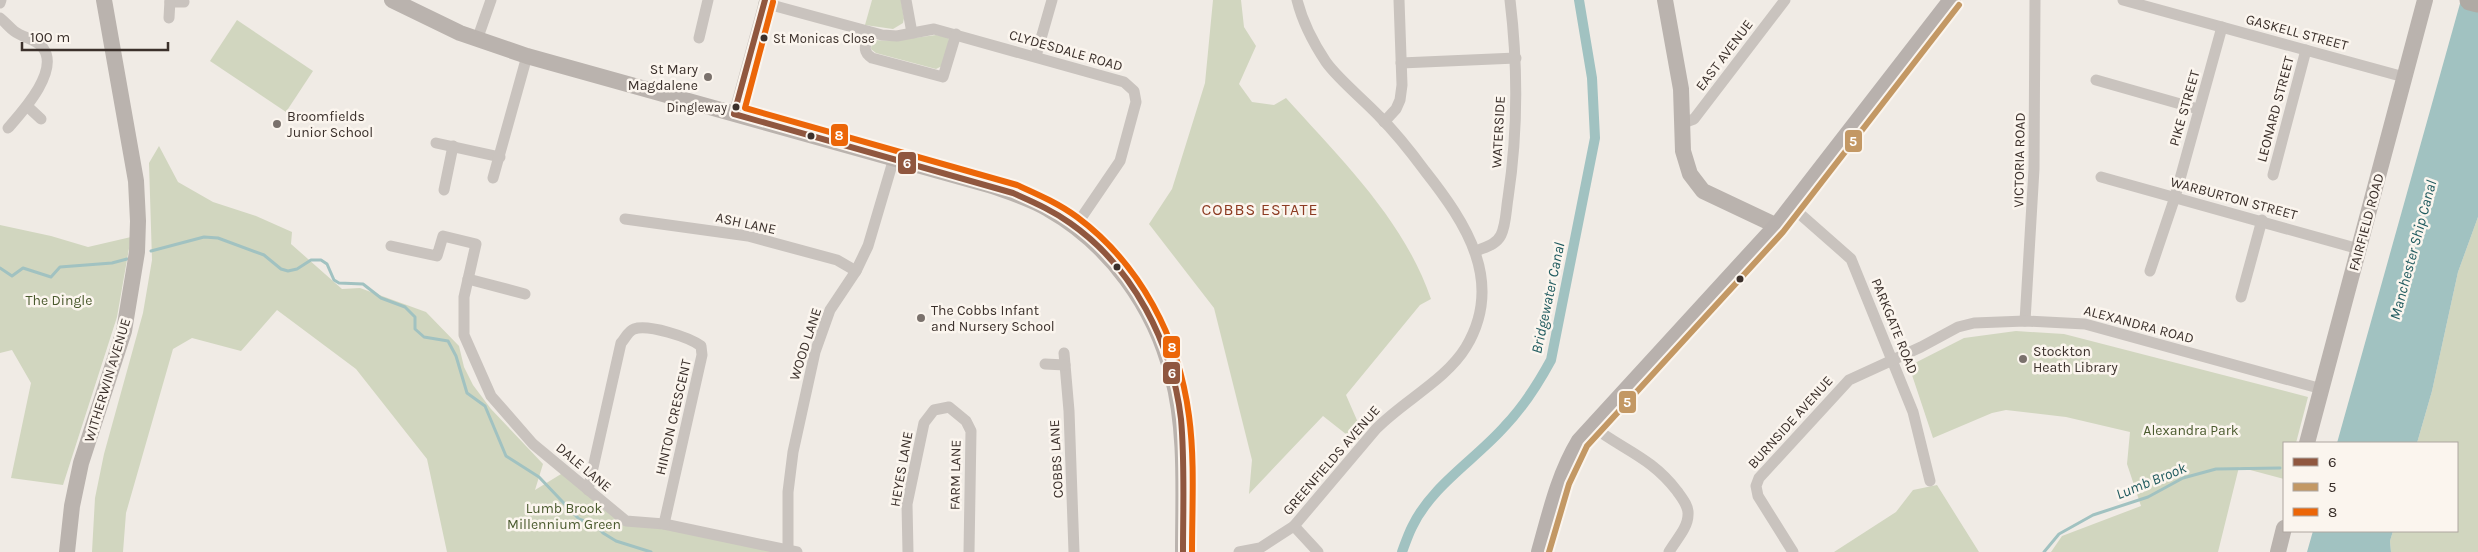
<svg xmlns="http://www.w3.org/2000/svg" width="2478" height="552" font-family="Karla,sans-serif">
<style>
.green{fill:#d1d6bf}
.water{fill:#a1c2c1}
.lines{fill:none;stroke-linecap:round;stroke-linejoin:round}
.stream{stroke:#a1c2c1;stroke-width:3}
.canal{stroke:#a1c2c1;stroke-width:10}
.street{stroke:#c9c3be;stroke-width:11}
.secondary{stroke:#bab3ae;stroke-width:16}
.primary{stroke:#b8b1ad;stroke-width:18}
.highway{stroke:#afaaa4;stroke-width:21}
.bus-1-casing{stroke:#fbf5ee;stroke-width:10}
.bus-2-casing{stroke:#fbf5ee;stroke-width:10}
.bus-3-casing{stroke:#fbf5ee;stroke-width:10}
.bus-1{stroke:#90573f;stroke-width:6}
.bus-2{stroke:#c39864;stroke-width:6}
.bus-3{stroke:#ec6608;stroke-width:6}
.bus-dot{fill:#3b302b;stroke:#fbf5ee;stroke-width:2}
.poi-dot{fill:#7a716c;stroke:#fbf5ee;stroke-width:2}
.labels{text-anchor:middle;stroke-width:5;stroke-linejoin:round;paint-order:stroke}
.bus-label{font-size:13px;fill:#3b302b;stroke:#fbf5ee;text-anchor:start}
.street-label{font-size:14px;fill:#3b302b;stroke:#fbf5ee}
.poi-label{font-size:14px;fill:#3b302b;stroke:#fbf5ee;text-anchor:start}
.park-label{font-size:14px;fill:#4a5a2e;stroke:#fbf5ee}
.water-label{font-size:15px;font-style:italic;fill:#1f5a5e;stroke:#fbf5ee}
.quarter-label{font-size:16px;letter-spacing:1px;fill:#8c3b22;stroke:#fbf5ee}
.line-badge{stroke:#fbf5ee;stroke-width:2}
.badge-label{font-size:14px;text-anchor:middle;font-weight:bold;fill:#fff}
</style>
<rect width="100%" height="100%" fill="#f0ebe5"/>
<g class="green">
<path d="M872 0H901L904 18 903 23 893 29 865 25Z"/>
<path d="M1213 0H1241L1244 27 1256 46 1239 84 1252 102 1274 105 1286 98C1341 159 1404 220 1431 299L1420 305 1346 395 1363 434 1356 442 1323 416 1249 494 1252 460 1214 308 1149 224 1172 189 1205 83Z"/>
<path d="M237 20 313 71 286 112 210 61Z"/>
<path d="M936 35 948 37 949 40 942 66 936 69 876 53 871 49 872 40 892 41Z"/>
<path d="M159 146 178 182 213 202 256 216 292 232 291 244 342 289 360 288 426 312 459 346 464 367 473 385 491 409 543 464 535 490 566 471 626 521 784 552H447L427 459 356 369 277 310 241 351 192 338 173 349 126 513 123 552H92L95 498 104 454 143 313 152 260 149 163Z"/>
<path d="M2478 217V552H2391L2390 541 2393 531H2457V443H2417L2432 391 2458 272Z"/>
<path d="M0 225 51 236 88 247 131 237 117 317 63 485 11 478 31 383 12 350 0 353Z"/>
<path d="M2016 331 2064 334 2308 397 2296 443H2284V479L2239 467 2218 552H2051L2062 536 2141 506 2127 464 2130 432 2066 417 2006 410 1992 413 1933 438 1909 366 1964 338Z"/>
<path d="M1937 485 1979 552H1834L1896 512 1913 490Z"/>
</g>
<g class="water">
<path d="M2461 0H2478V217L2458 272 2432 391 2417 443H2337Z"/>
<path d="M2313 531H2393L2390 541 2391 552H2307Z"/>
</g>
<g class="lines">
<g class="stream">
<path d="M151 251 204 237 218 238 264 255 281 269 288 271 297 269 311 260H321L327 264 334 280 339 283 363 284 381 298 405 307 415 317V329L424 337 448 341 456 356 467 393 485 406 506 456 539 477 579 519 597 526 603 533 616 541 651 552"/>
<path d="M0 268 12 276 23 268 51 277 60 267 112 263 127 259"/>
<path d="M2044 552 2059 534 2093 515 2148 497 2183 478 2216 469 2280 468"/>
</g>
<path class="canal" d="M1402 552C1405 544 1408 535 1412 527 1432 485 1475 460 1505 426 1524 406 1538 384 1551 360L1595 138 1592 78 1579 0"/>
<g class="street">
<path d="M906 0 912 33"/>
<path d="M2123 0 2404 77"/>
<path d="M170 2H184"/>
<path d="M0 3 1 0"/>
<path d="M764 3 882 35 897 36 934 29 1124 82 1134 91 1136 102 1120 161 1075 227"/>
<path d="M0 18C5 22 9 27 14 31 23 38 37 39 43 48 60 71 22 112 8 128"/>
<path d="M169 18 170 0"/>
<path d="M869 33C866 44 861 51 872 58L943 77 956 34"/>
<path d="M699 38 708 0"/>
<path d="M477 40 491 0"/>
<path d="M1036 56 1052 0"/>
<path d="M1401 63 1516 58"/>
<path d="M2096 80 2198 109"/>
<path d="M27 106 41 119"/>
<path d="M734 114 765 0"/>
<path d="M1384 122 1396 109 1400 100 1402 85 1399 0"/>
<path d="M1683 123 1694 119 1785 0"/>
<path d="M436 143 500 157"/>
<path d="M2273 175 2306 50"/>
<path d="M2101 177 2359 249"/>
<path d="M493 178 527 56"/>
<path d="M444 190 453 146"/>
<path d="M1792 207 1851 259 1913 412 1930 481"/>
<path d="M625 219 748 236 837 260 856 271"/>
<path d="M391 246 437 256 443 236 476 244 464 297V335L491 396 533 444 626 521 664 524 797 552"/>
<path d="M1476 251C1485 247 1496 245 1501 235 1506 225 1506 210 1508 198 1518 132 1518 66 1510 0"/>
<path d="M2150 271 2175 197 2222 27"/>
<path d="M468 279 525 294"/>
<path d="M2241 297 2262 220"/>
<path d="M2025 321 2034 169 2035 0"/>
<path d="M1064 353 1069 411 1074 552"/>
<path d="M1045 364 1065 365"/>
<path d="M1592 426C1623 450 1651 457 1677 491 1682 498 1689 506 1688 515 1688 528 1675 541 1669 552"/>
<path d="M588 490 621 343C625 339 628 331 634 329 648 324 689 337 701 346L702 355 664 524"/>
<path d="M1294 526 1318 552"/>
<path d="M788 550V492L793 452 815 352 830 310 856 271 868 246 894 158"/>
<path d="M908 552 907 504 924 423 934 410 949 407 966 421 971 431 969 552"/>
<path d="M1239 552 1260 548 1294 526 1376 429C1403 401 1446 380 1466 347 1505 282 1466 223 1425 171 1411 152 1396 133 1379 116 1363 99 1339 80 1326 62 1314 44 1302 20 1297 0"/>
<path d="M1793 552 1758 496 1756 486 1759 478 1849 380 1921 347 1958 327 1974 323 2025 321 2085 324 2322 389"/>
</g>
<g class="secondary">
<path d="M392 0 460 33 527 56 989 185C1009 192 1030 198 1048 209 1110 244 1155 307 1172 375 1187 431 1183 494 1183 552"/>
<path d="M1665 0 1681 89 1683 151 1690 174 1703 191 1777 226"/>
<path d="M2307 443 2425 0"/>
<path d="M67 552 72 506 81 463 124 331 137 252 138 221 136 181 104 0"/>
<path d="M2278 552 2284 528"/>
</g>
<path class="primary" d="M1540 552C1551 513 1559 476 1580 441L1777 226 1952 0"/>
<path class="highway" d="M2470 0 2478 2"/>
<defs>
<g id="bus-1">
<path d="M734 114 1013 193C1033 202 1052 210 1070 223 1133 267 1172 343 1181 419 1185 463 1183 508 1183 552"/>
<path d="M734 114 765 0"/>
</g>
<path id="bus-2" d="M1549 552 1569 484 1587 446 1783 232 1959 5"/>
<path id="bus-3" d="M773 2 745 108 1017 185C1037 194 1058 203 1077 217 1140 264 1179 338 1189 416 1195 461 1192 507 1192 552"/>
</defs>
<use href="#bus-1" class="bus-1-casing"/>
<use href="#bus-2" class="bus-2-casing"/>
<use href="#bus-3" class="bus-3-casing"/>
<use href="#bus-1" class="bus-1"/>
<use href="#bus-2" class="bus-2"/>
<use href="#bus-3" class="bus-3"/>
</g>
<g class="bus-dot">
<circle cx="764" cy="38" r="4.5"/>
<circle cx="736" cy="107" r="4.5"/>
<circle cx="811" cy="136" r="4.5"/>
<circle cx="1117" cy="267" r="4.5"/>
<circle cx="1740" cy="279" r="4.5"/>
</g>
<g class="poi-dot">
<circle cx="708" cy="77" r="5"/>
<circle cx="277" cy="124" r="5"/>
<circle cx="921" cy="318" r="5"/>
<circle cx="2023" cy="359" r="5"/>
</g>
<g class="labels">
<g class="bus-label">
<text x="773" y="43">St Monicas Close</text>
<text x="727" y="112" text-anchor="end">Dingleway</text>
</g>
<g class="street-label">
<text transform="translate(2297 32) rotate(15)" y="5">GASKELL STREET</text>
<text transform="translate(1066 50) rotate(16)" y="5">CLYDESDALE ROAD</text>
<text transform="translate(1724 55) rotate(-53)" y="5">EAST AVENUE</text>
<text transform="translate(2184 108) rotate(-74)" y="5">PIKE STREET</text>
<text transform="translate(2275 109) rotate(-75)" y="5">LEONARD STREET</text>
<text transform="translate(1498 132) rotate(-87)" y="5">WATERSIDE</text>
<text transform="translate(2019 160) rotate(-89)" y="5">VICTORIA ROAD</text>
<text transform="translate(2234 198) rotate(15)" y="5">WARBURTON STREET</text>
<text transform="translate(2366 222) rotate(-75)" y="5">FAIRFIELD ROAD</text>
<text transform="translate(746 223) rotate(12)" y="5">ASH LANE</text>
<text transform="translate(2139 324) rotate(15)" y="5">ALEXANDRA ROAD</text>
<text transform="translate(1895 326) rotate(68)" y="5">PARKGATE ROAD</text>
<text transform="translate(805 344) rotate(-72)" y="5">WOOD LANE</text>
<text transform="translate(107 380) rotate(-73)" y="5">WITHERWIN AVENUE</text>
<text transform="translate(673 417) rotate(-77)" y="5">HINTON CRESCENT</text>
<text transform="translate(1790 422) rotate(-48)" y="5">BURNSIDE AVENUE</text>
<text transform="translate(1056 459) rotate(-93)" y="5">COBBS LANE</text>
<text transform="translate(1331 460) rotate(-49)" y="5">GREENFIELDS AVENUE</text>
<text transform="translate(584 467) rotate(40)" y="5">DALE LANE</text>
<text transform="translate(901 469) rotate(-80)" y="5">HEYES LANE</text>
<text transform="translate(955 475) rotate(-89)" y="5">FARM LANE</text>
</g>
<g class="poi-label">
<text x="698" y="74" text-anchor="end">St Mary<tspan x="698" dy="16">Magdalene</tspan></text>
<text x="287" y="121">Broomfields<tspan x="287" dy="16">Junior School</tspan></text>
<text x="931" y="315">The Cobbs Infant<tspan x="931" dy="16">and Nursery School</tspan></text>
<text x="2033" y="356">Stockton<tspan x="2033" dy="16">Heath Library</tspan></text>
</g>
<g class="park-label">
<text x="59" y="305">The Dingle</text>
<text x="2191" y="435">Alexandra Park</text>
<text x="564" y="513">Lumb Brook<tspan x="564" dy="16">Millennium Green</tspan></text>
</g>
<g class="water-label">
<text transform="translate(2413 250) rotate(-75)" y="5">Manchester Ship Canal</text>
<text transform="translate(1548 298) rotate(-78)" y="5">Bridgewater Canal</text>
<text transform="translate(2151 481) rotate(-22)" y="5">Lumb Brook</text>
</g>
<g class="quarter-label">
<text x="1260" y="215">COBBS ESTATE</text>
</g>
</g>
<g class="line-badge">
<rect x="830" y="123" width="19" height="24" rx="5" fill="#ec6608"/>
<rect x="1844" y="129" width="19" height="24" rx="5" fill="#c39864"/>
<rect x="897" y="151" width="20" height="24" rx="5" fill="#90573f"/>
<rect x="1162" y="335" width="19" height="24" rx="5" fill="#ec6608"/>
<rect x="1162" y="361" width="19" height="24" rx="5" fill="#90573f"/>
<rect x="1618" y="390" width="19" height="24" rx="5" fill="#c39864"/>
</g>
<g class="badge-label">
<text x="839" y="140">8</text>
<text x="1853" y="146">5</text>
<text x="907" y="168">6</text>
<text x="1172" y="352">8</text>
<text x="1172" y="378">6</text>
<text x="1627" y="407">5</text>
</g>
<rect x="2283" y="442" width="175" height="90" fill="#fbf5ee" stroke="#aea6a0"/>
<rect x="2293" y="458" width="25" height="8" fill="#90573f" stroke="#aea6a0"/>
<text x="2328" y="467" font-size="15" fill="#3b302b">6</text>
<rect x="2293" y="483" width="25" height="8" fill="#c39864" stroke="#aea6a0"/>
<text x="2328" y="492" font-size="15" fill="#3b302b">5</text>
<rect x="2293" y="508" width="25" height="8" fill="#ec6608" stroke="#aea6a0"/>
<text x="2328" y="517" font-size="15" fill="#3b302b">8</text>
<path d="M22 42v8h146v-8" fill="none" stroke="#3b302b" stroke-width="2.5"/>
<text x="30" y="42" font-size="15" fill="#3b302b" stroke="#fbf5ee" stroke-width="4" paint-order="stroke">100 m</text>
</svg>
